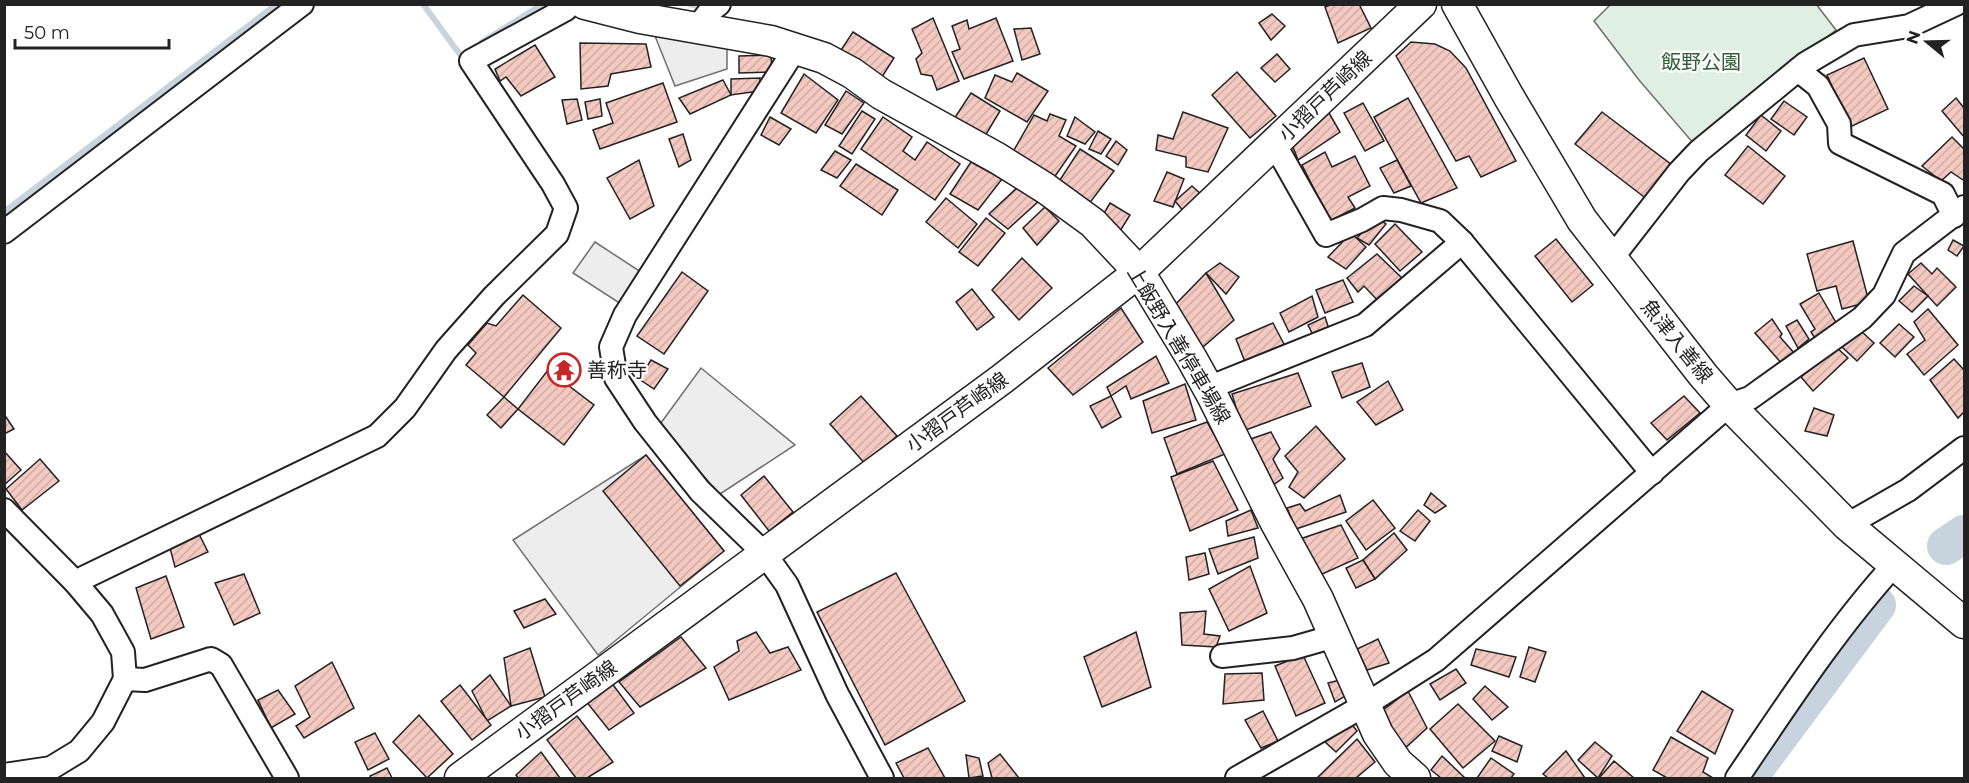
<svg xmlns="http://www.w3.org/2000/svg" width="1969" height="783" font-family="Montserrat,'Noto Sans JP',sans-serif">
<style>
.green{fill:#e0efe3;stroke:#6f6f6f;stroke-width:1.5}
.parking{fill:#ededed;stroke:#6f6f6f;stroke-width:1.5}
.lines{fill:none;stroke-linecap:round;stroke-linejoin:round}
.stream{stroke:#c7d3dd;stroke-width:6}
.river{stroke:#c7d3dd;stroke-width:38}
.building{fill:url(#building-hatch);stroke:#222;stroke-width:1.5}
.minor-casing{stroke:#222;stroke-width:26}
.major-casing{stroke:#222;stroke-width:33}
.minor{stroke:#fff;stroke-width:22}
.major{stroke:#fff;stroke-width:30}
.labels{text-anchor:middle;stroke-width:4.5;stroke-linejoin:round;paint-order:stroke}
.park-label{font-size:20px;fill:#2f5e38;stroke:#fff}
.street-label{font-size:20px;fill:#222;stroke:#fff}
.poi-label{font-size:20px;fill:#222;stroke:#fff;text-anchor:start}
</style>
<defs>
<pattern id="building-hatch" width="6" height="6" patternUnits="userSpaceOnUse" patternTransform="scale(1.5)"><rect width="6" height="6" fill="#f3c9c0"/><path d="M-1 1l2-2M0 6l6-6M5 7l2-2" fill="none" stroke="#d0aca5"/></pattern>
</defs>
<rect width="100%" height="100%" fill="#fff"/>
<path class="green" d="M1816 4 1836 30 1694 144 1639 80 1594 21 1610 5Z"/>
<g class="parking">
<path d="M655 36 727 44V69L675 86Z"/>
<path d="M595 242 644 274 624 306 573 273Z"/>
<path d="M701 368 795 445 720 494 658 427Z"/>
<path d="M646 455 724 551 598 655 513 540Z"/>
</g>
<g class="lines">
<g class="stream">
<path d="M423 4 461 56 466 53"/>
<path d="M689 4 701 7 704 4"/>
<path d="M482 42 543 4"/>
<path d="M4 212 277 4"/>
</g>
<g class="river">
<path d="M1946 546 1964 534"/>
<path d="M1748 778 1877 605"/>
</g>
</g>
<g class="building">
<path d="M1333 4H1359L1371 28 1338 43 1325 7Z"/>
<path d="M1272 14 1285 26 1271 40 1259 23Z"/>
<path d="M933 18 959 81 937 90 932 76 921 74 916 59 922 53 912 29Z"/>
<path d="M996 18 1013 61 964 79 952 52 960 49 952 26 967 20 969 29Z"/>
<path d="M1031 28 1040 54 1022 60 1014 29Z"/>
<path d="M853 32 894 58 880 80 839 53Z"/>
<path d="M1411 42 1435 44 1450 51 1466 68 1516 161 1481 177 1469 156 1456 161 1396 56Z"/>
<path d="M580 43 646 44 651 67 611 74 608 86 581 89Z"/>
<path d="M535 45 555 77 521 96 506 77 500 81 495 69Z"/>
<path d="M1277 54 1290 69 1275 82 1261 68Z"/>
<path d="M771 55 772 72 739 73V56Z"/>
<path d="M1864 58 1888 109 1850 127 1827 75Z"/>
<path d="M1237 72 1276 116 1250 138 1212 95Z"/>
<path d="M1017 73 1048 91 1027 122 985 98 995 75 1012 82Z"/>
<path d="M804 74 838 100 816 133 781 113Z"/>
<path d="M760 78 759 91 731 95V79Z"/>
<path d="M723 80 731 95 690 114 679 98Z"/>
<path d="M663 83 677 122 600 149 593 130 613 123 606 103Z"/>
<path d="M846 91 864 103 842 134 825 125Z"/>
<path d="M971 93 1000 111 982 141 950 125Z"/>
<path d="M1408 98 1457 188 1421 203 1374 117Z"/>
<path d="M1956 98 1964 108V137L1942 111Z"/>
<path d="M577 99 582 120 567 124 562 100Z"/>
<path d="M600 99 602 116 588 119 585 102Z"/>
<path d="M1784 101 1807 117 1794 135 1771 119Z"/>
<path d="M1363 103 1384 141 1365 151 1344 113Z"/>
<path d="M862 111 875 119 852 154 839 146Z"/>
<path d="M1183 112 1228 128 1208 172 1186 167V157L1156 150 1158 135 1173 139Z"/>
<path d="M1602 112 1672 165 1648 200 1575 144Z"/>
<path d="M1329 113 1340 132 1298 160 1293 147Z"/>
<path d="M1050 114 1066 120 1059 136 1076 146 1051 182 1010 157 1034 115 1047 121Z"/>
<path d="M1761 115 1781 131 1766 151 1746 135Z"/>
<path d="M770 117 791 129 779 145 761 135Z"/>
<path d="M883 117 912 137 903 151 915 160 927 142 960 164 935 200 861 149Z"/>
<path d="M1075 117 1095 132 1085 144 1067 136Z"/>
<path d="M1098 131 1111 139 1101 154 1089 149Z"/>
<path d="M683 134 691 160 679 167 669 139Z"/>
<path d="M1952 137 1964 149V178L1963 180 1951 172 1941 181 1922 166Z"/>
<path d="M1116 141 1127 150 1118 165 1106 156Z"/>
<path d="M1748 146 1785 176 1763 204 1725 175Z"/>
<path d="M1080 149 1114 171 1085 209 1056 186Z"/>
<path d="M835 151 851 160 837 178 821 170Z"/>
<path d="M1325 152 1332 167 1355 156 1370 186 1348 197 1355 208 1330 221 1302 165Z"/>
<path d="M639 160 654 206 630 219 607 178Z"/>
<path d="M1397 160 1411 186 1394 193 1380 168Z"/>
<path d="M971 162 1002 179 978 210 950 194Z"/>
<path d="M856 164 898 190 882 215 840 186Z"/>
<path d="M1167 172 1184 179 1173 207 1154 201Z"/>
<path d="M1020 185 1040 200 1008 229 989 214Z"/>
<path d="M1192 186 1204 197 1185 213 1175 201Z"/>
<path d="M946 198 977 224 958 248 926 222Z"/>
<path d="M1110 203 1130 215 1120 231 1100 220Z"/>
<path d="M1045 207 1059 221 1037 245 1023 228Z"/>
<path d="M1376 217 1386 224 1369 245 1357 238Z"/>
<path d="M986 218 1005 233 978 266 959 252Z"/>
<path d="M1395 224 1422 252 1400 271 1375 244Z"/>
<path d="M1351 233 1366 247 1346 269 1328 257Z"/>
<path d="M1556 239 1593 285 1572 302 1535 256Z"/>
<path d="M1953 240 1964 246 1957 256 1948 250Z"/>
<path d="M1853 241 1869 302 1842 309 1836 286 1817 291 1807 254Z"/>
<path d="M1377 254 1403 279 1380 303 1364 286 1358 292 1347 278Z"/>
<path d="M1022 258 1052 288 1019 320 992 290Z"/>
<path d="M1220 263 1239 277 1226 294 1206 273Z"/>
<path d="M1921 263 1932 274 1937 268 1956 287 1937 306 1908 274Z"/>
<path d="M682 272 708 291 664 354 637 336Z"/>
<path d="M1206 273 1234 320 1196 353 1172 308Z"/>
<path d="M1343 280 1353 302 1325 313 1316 290Z"/>
<path d="M1914 286 1928 296 1912 312 1899 301Z"/>
<path d="M972 289 994 317 977 330 956 302Z"/>
<path d="M1819 293 1838 326 1816 340 1811 332 1815 329 1800 304Z"/>
<path d="M523 295 561 328 504 397 466 365 476 353 468 345 487 323 496 326Z"/>
<path d="M1312 296 1318 317 1289 332 1280 313Z"/>
<path d="M1121 308 1143 342 1073 395 1048 368Z"/>
<path d="M1928 309 1958 345 1924 375 1907 354 1925 340 1914 322Z"/>
<path d="M1325 317 1330 332 1314 337 1308 325Z"/>
<path d="M1772 319 1782 334 1780 337 1795 354 1782 364 1755 333Z"/>
<path d="M1797 320 1809 339 1798 348 1786 326Z"/>
<path d="M1273 323 1285 346 1245 362 1236 339Z"/>
<path d="M1899 324 1914 337 1895 357 1880 343Z"/>
<path d="M1860 330 1874 343 1857 361 1842 347Z"/>
<path d="M1836 347 1848 358 1813 391 1801 377Z"/>
<path d="M1156 356 1169 383 1131 399 1126 386 1111 396 1107 387Z"/>
<path d="M1954 359 1964 370V412L1958 418 1930 380Z"/>
<path d="M651 360 668 369 654 389 639 379Z"/>
<path d="M1362 363 1370 387 1342 398 1332 372Z"/>
<path d="M548 370 594 405 564 445 518 409Z"/>
<path d="M1298 373 1311 406 1243 431 1232 394Z"/>
<path d="M1388 381 1403 410 1376 425 1357 402Z"/>
<path d="M1185 384 1196 420 1152 433 1143 401Z"/>
<path d="M861 396 897 436 866 465 830 424Z"/>
<path d="M1111 396 1121 417 1102 428 1090 406Z"/>
<path d="M1684 396 1700 413 1667 440 1651 423Z"/>
<path d="M504 397 518 409 501 428 487 415Z"/>
<path d="M1814 408 1834 415 1827 436 1805 431Z"/>
<path d="M4 414 14 429 4 434Z"/>
<path d="M1207 422 1225 454 1177 474 1164 438Z"/>
<path d="M1316 426 1345 459 1304 498 1289 487 1298 472 1285 456Z"/>
<path d="M1271 432 1280 449 1273 459 1283 478 1269 488 1245 441Z"/>
<path d="M4 451 21 470 4 485Z"/>
<path d="M646 455 724 551 680 586 603 491Z"/>
<path d="M40 459 59 481 22 510 6 489Z"/>
<path d="M1213 461 1238 510 1190 531 1171 477Z"/>
<path d="M764 476 793 512 769 531 741 495Z"/>
<path d="M1431 493 1446 506 1435 513 1424 505Z"/>
<path d="M1340 495 1346 512 1296 529 1287 508 1300 504 1305 511Z"/>
<path d="M1373 500 1395 528 1366 550 1346 521Z"/>
<path d="M1251 510 1258 528 1228 536 1226 521Z"/>
<path d="M1418 510 1430 521 1415 541 1400 531Z"/>
<path d="M1341 525 1358 558 1320 575 1300 539Z"/>
<path d="M1394 533 1407 550 1375 579 1363 560Z"/>
<path d="M199 534 208 552 175 567 170 548Z"/>
<path d="M1254 537 1258 558 1218 574 1209 549Z"/>
<path d="M1205 553 1209 574 1189 580 1186 557Z"/>
<path d="M1363 560 1375 579 1356 588 1346 568Z"/>
<path d="M1250 566 1267 613 1229 631 1209 589Z"/>
<path d="M896 573 965 701 885 745 817 612Z"/>
<path d="M244 574 260 613 234 625 215 583Z"/>
<path d="M166 576 184 627 151 639 136 588Z"/>
<path d="M545 599 556 614 524 628 514 611Z"/>
<path d="M1206 611 1204 634 1220 636 1216 647 1182 645 1180 613Z"/>
<path d="M756 632 770 653 788 647 801 670 729 700 714 667 739 651 737 641Z"/>
<path d="M1136 632 1151 687 1102 707 1084 657Z"/>
<path d="M681 637 706 668 640 707 619 682Z"/>
<path d="M1378 639 1389 663 1367 670 1357 649Z"/>
<path d="M1529 647 1546 652 1535 682 1520 677Z"/>
<path d="M530 648 545 697 511 706 504 658Z"/>
<path d="M1476 649 1516 657 1509 677 1471 665Z"/>
<path d="M1303 655 1325 703 1296 716 1275 666Z"/>
<path d="M332 662 354 708 304 738 296 726 310 717 295 686Z"/>
<path d="M1456 669 1466 683 1440 700 1430 684Z"/>
<path d="M1262 673 1264 700 1223 704 1225 674Z"/>
<path d="M490 675 511 706 487 721 472 691Z"/>
<path d="M1344 679 1349 694 1335 702 1328 683Z"/>
<path d="M611 682 634 713 609 730 585 700Z"/>
<path d="M460 685 491 725 472 740 441 701Z"/>
<path d="M1485 686 1508 707 1492 720 1473 699Z"/>
<path d="M278 690 295 714 271 728 258 700Z"/>
<path d="M1408 691 1427 728 1403 750 1378 714Z"/>
<path d="M1702 691 1733 710 1715 754 1677 731Z"/>
<path d="M1458 704 1495 741 1463 768 1430 729Z"/>
<path d="M1263 711 1278 741 1261 748 1245 720Z"/>
<path d="M419 715 453 754 427 778 393 742Z"/>
<path d="M577 716 613 762 587 778H576L547 740Z"/>
<path d="M1350 722 1357 731 1336 752 1324 741Z"/>
<path d="M375 733 389 759 368 770 355 742Z"/>
<path d="M1499 736 1522 746 1517 762 1492 751Z"/>
<path d="M1671 737 1708 758 1703 772 1713 778H1667L1653 770Z"/>
<path d="M1357 739 1375 762 1356 778H1317Z"/>
<path d="M1595 742 1612 756 1598 778 1578 760Z"/>
<path d="M928 748 945 778H904L896 763Z"/>
<path d="M1566 751 1585 778H1548L1543 774Z"/>
<path d="M541 752 560 778H518L516 775Z"/>
<path d="M1000 754 1019 778H992L988 763Z"/>
<path d="M966 755 979 758 983 776 969 778Z"/>
<path d="M1442 756 1465 778H1441L1431 770Z"/>
<path d="M1491 758 1514 774 1511 778H1477Z"/>
<path d="M1614 761 1634 778H1599Z"/>
<path d="M387 768 392 778H371L370 776Z"/>
</g>
<g class="lines">
<defs>
<g id="minor">
<path d="M696 29 710 11 719 4"/>
<path d="M795 49 625 315 611 347 616 378 645 422 700 491 764 553 787 585 837 694 882 778"/>
<path d="M1798 70 1818 86 1839 124 1840 143 1943 194 1954 216"/>
<path d="M1275 145 1326 235 1362 220 1383 208 1401 210 1440 221 1462 242"/>
<path d="M4 232 302 4"/>
<path d="M1612 258 1679 172 1699 151 1805 64 1854 35 1909 26 1956 4"/>
<path d="M1208 388 1365 325 1462 242 1652 473"/>
<path d="M4 510 75 582"/>
<path d="M1847 525 1908 490 1964 448"/>
<path d="M1222 656 1293 648 1335 636"/>
<path d="M125 679 145 680 211 659 221 665 287 778"/>
<path d="M4 775 51 768 79 751 103 722 125 679 123 652 102 614 75 582 377 436 405 408 446 350 494 296 557 234 566 208 553 184 471 61 566 9 568 4"/>
<path d="M1237 778 1365 705 1436 660 1729 405 1750 398 1862 318 1884 295 1904 253 1964 207"/>
<path d="M1737 778C1786 706 1835 630 1894 565"/>
</g>
<g id="major">
<path d="M585 4 640 18 771 41 824 58 852 73 881 94 997 158 1045 188 1093 223 1139 272 1192 359 1213 397 1276 523 1318 599 1378 734 1398 763 1415 778"/>
<path d="M1457 4 1509 97 1582 220 1703 375 1729 405 1847 525 1964 623"/>
<path d="M460 778 1002 379 1139 272 1421 4"/>
</g>
</defs>
<use href="#minor" class="minor-casing"/>
<use href="#major" class="major-casing"/>
<use href="#minor" class="minor"/>
<use href="#major" class="major"/>
</g>
<defs>
<symbol id="temple-ring" viewBox="-11 -11 22 22"><circle r="9.5" fill="#fff" stroke="#c62828" stroke-width="1.5"/><path d="M0-6L5-2H3V0L6.5 2.5H4V6H1.5V3h-3V6H-4V2.5H-6.5L-3 0V-2H-5Z" fill="#c62828"/></symbol>
</defs>
<g fill-rule="evenodd">
<use href="#temple-ring" x="545" y="351" width="38" height="38"/>
</g>
<g class="labels">
<g class="park-label">
<text x="1701" y="69">飯野公園</text>
</g>
<g class="street-label">
<text transform="translate(1325 96) rotate(-44)" y="7">小摺戸芦崎線</text>
<text transform="translate(1677 341) rotate(51)" y="7">魚津入善線</text>
<text transform="translate(1179 345) rotate(59)" y="7">上飯野入善停車場線</text>
<text transform="translate(957 412) rotate(-36)" y="7">小摺戸芦崎線</text>
<text transform="translate(566 700) rotate(-36)" y="7">小摺戸芦崎線</text>
</g>
<g class="poi-label">
<text x="587" y="377">善称寺</text>
</g>
</g>
<rect width="1969" height="783" fill="none" stroke="#222222" stroke-width="12"/>
<g transform="translate(1927 42) rotate(289)" stroke="#ffffff" stroke-width="4.5" paint-order="stroke">
<path d="M0-4.5L10 22L0 15L-10 22Z" fill="#222222"/>
<text y="-9" font-size="16" font-weight="bold" text-anchor="middle" fill="#222222">N</text>
</g>
<path d="M15 39v9h154v-9" fill="none" stroke="#222222" stroke-width="3"/>
<text x="24" y="39" font-size="18" fill="#222222" stroke="#ffffff" stroke-width="4.5" paint-order="stroke">50 m</text>
</svg>
